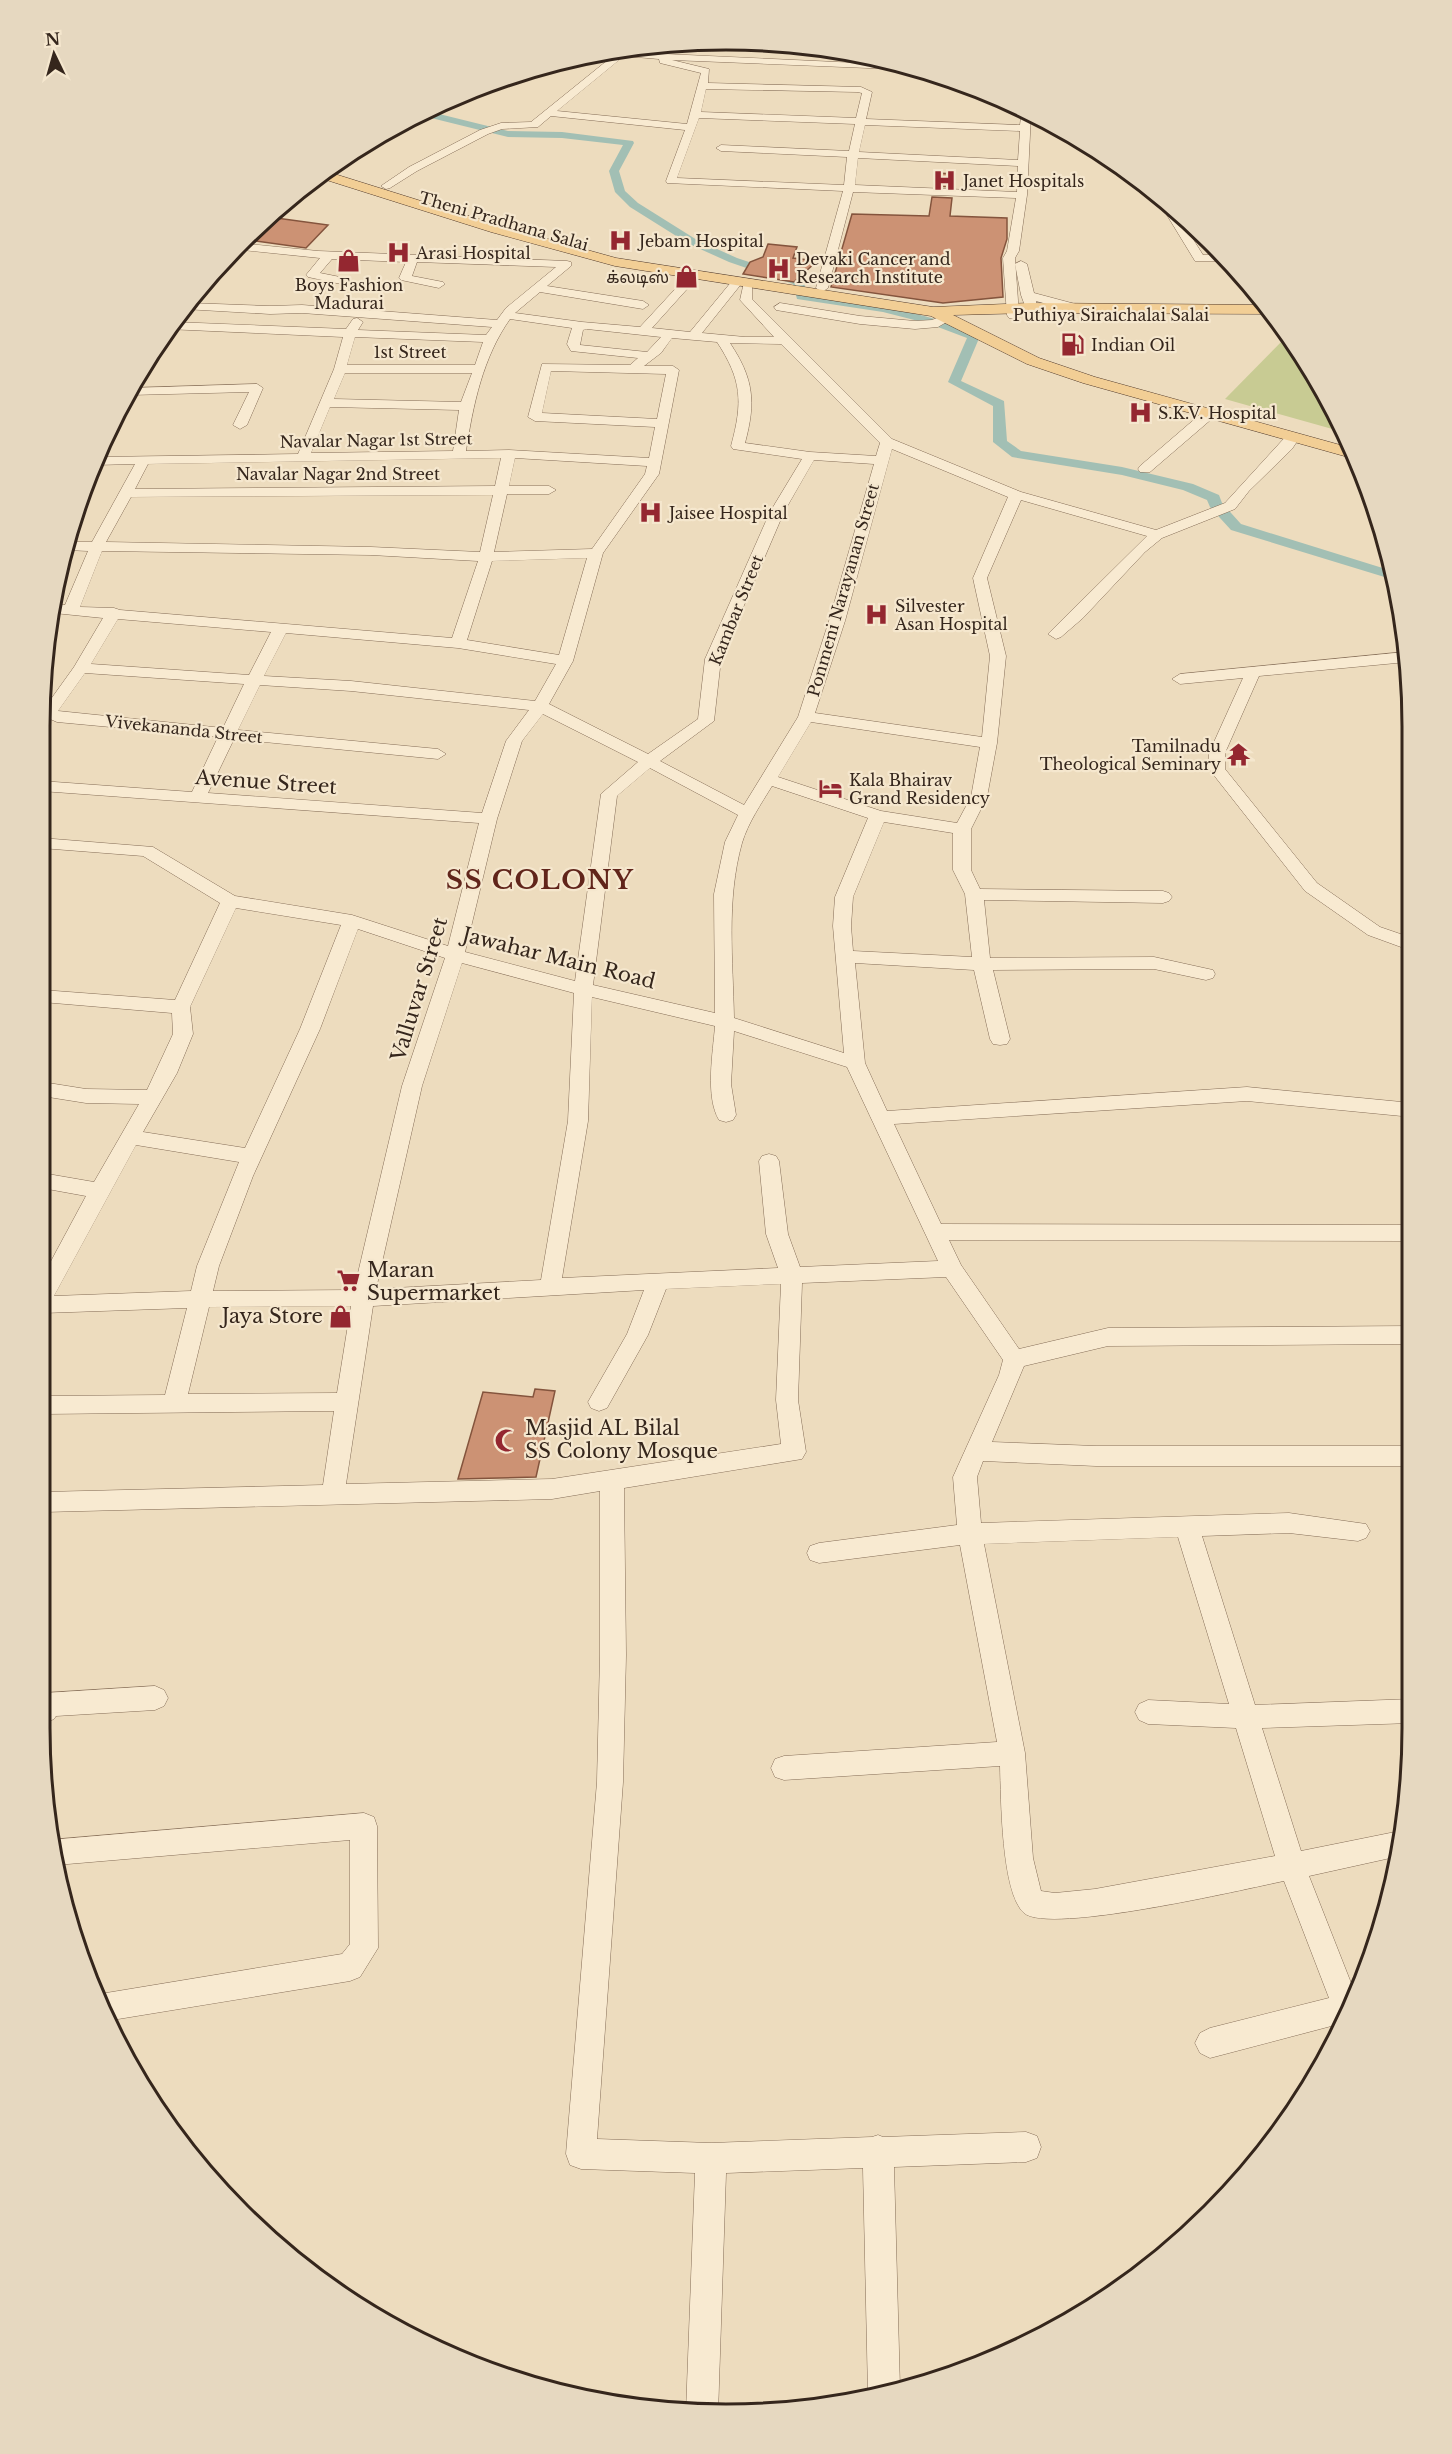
<svg xmlns="http://www.w3.org/2000/svg" width="1452" height="2454" font-family="'Libre Baskerville','Noto Sans Tamil',serif">
<style>
.green{fill:#c8cb93}
.lines{fill:none;stroke-linecap:round;stroke-linejoin:round}
.canal{fill:#a2bfb4;fill-rule:evenodd}
.building{fill:#cc9274;stroke:#84543d;stroke-width:1.5}
.minor-casing{stroke:#856d57;stroke-width:1}
.major-casing{stroke:#533b2c;stroke-width:1}
.minor{fill:#f8ead1;fill-rule:evenodd}
.major{fill:#f2ce95;fill-rule:evenodd}
.labels{text-anchor:middle;stroke-width:4.5;stroke-linejoin:round;paint-order:stroke}
.far-poi-label{font-size:16px;fill:#35261c;stroke:#f5e7ce;text-anchor:start}
.far-street-label{font-size:16px;fill:#35261c;stroke:#f5e7ce}
.street-label{font-size:20px;fill:#35261c;stroke:#f5e7ce}
.poi-label{font-size:20px;fill:#35261c;stroke:#f5e7ce;text-anchor:start}
.district-label{font-size:26px;font-weight:bold;letter-spacing:1.5px;fill:#61251b;stroke:#f5e7ce}
.rim{fill:none;stroke:#35261c;stroke-width:3}
</style>
<rect width="100%" height="100%" fill="#eddcbe"/>
<path class="green" d="M1287 336 1321 383 1343 432 1225 399Z"/>
<g class="lines">
<path class="canal" d="M427 111 508 131 562 132 633 141 634 143 619 171 625 191 638 203 697 240 737 258 803 280 807 293C867 302 921 312 978 333L980 336 961 381 1004 401 1007 441 1021 451 1122 467 1193 484 1219 495 1222 503 1241 524 1389 570 1391 579 1231 530 1210 507 1207 500 1183 490 1122 475 1012 457 993 442V406L948 382 967 338 930 324 883 312 797 299 793 284 729 262 689 244 630 207 615 192 609 171 623 145 562 138 508 137 419 115Z"/>
</g>
<g class="building">
<path d="M936 173 955 174 954 187 934 186Z"/>
<path d="M932 197 952 198 950 216 1007 218V239L1001 258 1003 297 943 303 831 287 852 214 929 216Z"/>
<path d="M269 217 328 225 306 248 241 239Z"/>
<path d="M768 244 797 247 793 258 817 261 794 282 743 274 750 262 763 257Z"/>
<path d="M535 1389 555 1391 536 1477 458 1479 483 1392 533 1397Z"/>
</g>
<g class="lines">
<defs>
<g id="minor">
<path d="M631 48 630 51 665 54 901 65 918 70 672 60 709 69 708 83 861 87 872 92 866 119 1020 125 1022 109 1031 114 1027 195 1019 251 1015 258 1019 315 1017 318H1009L1007 315 1003 258 1007 251 1016 198 853 192 828 288 822 292 816 288 843 191 667 183 666 181 685 130 551 116 538 127 502 129 488 134 417 171 390 188 386 189 381 186 409 167 480 130 501 123 531 122 614 55 598 52ZM624 56 659 59 660 63 701 73 687 124 557 111ZM706 89 857 92 862 93 856 118 701 112ZM699 118 855 124 849 151 721 145 716 148 721 151 847 157 844 185 677 178ZM865 125 1020 131 1018 160 859 152ZM858 158 1018 166 1017 192 855 185Z"/>
<path d="M1164 204 1179 217 1203 255H1222L1229 261H1195L1162 207Z"/>
<path d="M238 243 318 251 567 261 571 262V266L547 286 643 301 649 305 643 309 540 292 515 313 582 322 640 327 689 274 693 273 699 276 697 278 652 328 690 332 732 281 736 279 742 283 702 333 745 337H774L740 300 744 282H752V299L892 439 1021 492 1156 530 1225 503 1288 434H1298L1300 437 1292 449 1249 491 1235 509 1162 538 1145 552 1083 618 1061 637 1056 639 1048 634 1147 536 1021 500 987 578 1006 656 997 743 987 797 971 829V870L980 889 1163 891 1169 893 1172 897 1169 901 1163 903 984 900 990 958 1154 957 1213 970 1215 974 1213 978 1206 980 1154 969 993 970 1010 1039 1007 1044 1000 1045 993 1044 990 1039 974 970 855 963 865 1063 887 1111 1247 1087 1412 1103V1117L1247 1101 894 1124 941 1224 1412 1225V1241L949 1240 961 1265 1019 1349 1108 1328 1412 1326V1344L1108 1346 1024 1366 992 1442 1096 1446H1412V1466H1096L983 1461 977 1477 981 1523 1289 1513 1366 1524 1370 1531 1366 1538 1358 1541 1289 1533 1202 1536 1255 1705 1412 1699V1723L1262 1728 1301 1851 1400 1831 1395 1857 1309 1876 1355 1993 1339 2024 1210 2058 1200 2053 1195 2043 1200 2033 1210 2028 1329 1998 1284 1881C1245 1889 1049 1935 1024 1913 1001 1893 1001 1797 1000 1766L784 1780 775 1777 771 1768 775 1759 784 1756 997 1742 960 1545 819 1563 810 1560 807 1553 810 1546 819 1543 957 1525 953 1477 999 1375 1003 1360 946 1277 802 1283 798 1400 806 1452 802 1459 624 1488 626 1655 623 1782 597 2139 711 2143 872 2137 878 2135 883 2137 1026 2132 1037 2136 1041 2147 1037 2158 1026 2162 894 2167 900 2389 869 2397 868 2393 863 2168 726 2173 718 2414 686 2412 695 2173 581 2169 570 2165 566 2154 597 1782 600 1655V1491L552 1499 44 1512V1492L323 1485 334 1411 43 1414V1396L165 1395 187 1308 43 1313V1276L86 1196 42 1188V1173L94 1182 139 1104 86 1103 42 1096V1082L86 1089 147 1090 173 1034 172 1013 42 1002V990L175 1000 220 903 143 856 41 848V838L153 847 235 896 352 915 448 946 479 823 41 791V781L192 792 218 737 57 722 43 716 41 713 74 667 103 618 54 613 56 605H65L88 551 67 550 68 542H92L135 464 95 465 99 457 298 454 334 369 343 337 167 329 173 322 346 329 353 319 357 318 363 322 358 330 486 335 492 327 302 313 270 314 184 309 189 303 270 306 302 305 497 320 506 308 556 267 417 262 412 276 443 282 445 284 439 288 401 280 399 278 406 262 332 259 320 273 345 278 347 280 341 284 308 277 306 275 320 258 233 249ZM510 319 572 328 567 344 571 351 638 358 630 365 542 364 528 417 535 421 655 427 649 458 509 450 466 451C473 405 483 357 510 319ZM587 329 661 337 647 352 580 345 583 330ZM355 337 483 342 475 365H347ZM672 338 717 342C742 380 743 402 731 446L733 449 802 459 770 512 705 659 698 719 648 754 549 704 573 661 603 553 659 474 679 370 673 366H644L661 353ZM730 343 781 344 880 443 876 456 810 452 745 443C756 402 754 379 730 343ZM551 371 666 374 657 419 542 413ZM345 373H472L461 402 334 399ZM330 407 459 410 453 451 311 453ZM892 449 1008 497 973 578 990 656 982 737 815 713 845 621ZM501 458 495 486 135 489 148 464ZM515 458 647 466 645 474 592 549 494 552 507 494H549L556 490 549 486H509ZM814 460 874 464 829 621 798 717 744 805 660 761 714 721 721 659 784 512ZM493 495 480 552 371 547 106 542 131 497ZM102 551 371 555 478 561 452 638 120 610 114 608 80 607ZM587 558 559 655 467 640 492 561ZM118 619 271 632 249 675 91 664ZM286 633 458 648 556 664 535 701 351 681 264 676ZM85 673 244 684 223 728 58 711ZM260 685 351 691 529 710 506 741 482 813 208 793 234 739 438 759 446 754 438 749 238 730ZM543 714 638 762 601 794 575 981 465 952 497 819 522 741ZM811 722 980 747 971 797 957 823 881 811 778 777ZM650 768 738 815 725 842 714 894 715 1013 593 985 617 796ZM772 786 868 818 835 897 833 926 844 1053 734 1018C733 960 726 900 742 843 748 823 761 804 772 786ZM884 822 953 833V870L965 894 972 957 853 951 851 926 853 897ZM236 908 341 925 300 1029 245 1148 143 1132 177 1073 193 1034 190 1007ZM358 929 445 958 402 1086 354 1290 213 1291 219 1266 253 1176 320 1029ZM462 963 574 993 568 1121 541 1280 376 1289 422 1086ZM592 997 715 1026C713 1052 705 1097 719 1120L726 1122 733 1120 736 1115 731 1084 734 1031 847 1067 938 1261 800 1267 788 1234 779 1161 776 1156 769 1154 762 1156 759 1161 766 1234 778 1268 562 1278 588 1121ZM136 1145 239 1162 197 1266 191 1291 54 1296ZM781 1284 776 1400 781 1444 552 1479 346 1484 373 1306 644 1290 627 1334 588 1402 591 1408 599 1411 607 1408 648 1335 666 1289ZM351 1306 337 1393 188 1394 209 1307ZM1178 1537 1229 1704 1148 1700 1139 1704 1135 1712 1139 1720 1148 1724 1236 1728 1275 1856 1095 1889 1055 1893 1041 1891 1033 1858 1025 1753 984 1544Z"/>
<path d="M1021 261 1027 264 1034 293 1079 305V311L1075 312 1036 301 1039 314 1033 318 1029 317 1021 295 1015 264Z"/>
<path d="M780 303 860 316 915 321 932 320 949 313 955 317 938 327 915 329 860 324 776 310 774 307Z"/>
<path d="M257 384 263 388 247 425 240 429 233 425 249 392 130 395 133 388Z"/>
<path d="M1209 410 1215 414 1214 417 1150 472H1140L1138 469 1140 466 1204 411Z"/>
<path d="M1406 652 1407 662 1259 676 1225 753V769L1317 883 1380 927 1412 938V951L1368 935 1305 891 1209 769V753L1243 678 1180 684 1172 679 1180 674Z"/>
<path d="M155 1686 164 1690 168 1698 164 1706 155 1710 56 1716 54 1719 45 1723 46 1693Z"/>
<path d="M364 1813 374 1817 377 1826 378 1948 360 1977 350 1981 106 2021 95 1996 100 1994 342 1954 350 1944V1840L56 1865 50 1840Z"/>
</g>
<path id="major" d="M325 171 501 226 616 258 933 307 1030 303 1266 305 1272 314 1030 313 953 315 1039 358 1095 377 1351 448 1355 459 1083 383 1027 364 931 316 615 266 491 232 317 177Z"/>
</defs>
<use href="#minor" class="minor-casing"/>
<use href="#major" class="major-casing"/>
<use href="#minor" class="minor"/>
<use href="#major" class="major"/>
</g>
<defs>
<symbol id="hospital-bare" viewBox="-9 -9 18 18"><path d="M-5-5h3v3.5h4V-5h3V5h-3V1.5h-4V5h-3Z" fill="#942730" stroke="#f5e7ce" stroke-width="2.5" paint-order="stroke"/></symbol>
<symbol id="shop-bare" viewBox="-9 -9 18 18"><path d="M-5-2.5h2.3a2.7 3.5 0 0 1 5.4 0H5L5.5 6h-11ZM-1.5-2.5h3a1.5 2.3 0 0 0-3 0Z" fill="#942730" stroke="#f5e7ce" stroke-width="2.5" paint-order="stroke"/></symbol>
<symbol id="fuel-bare" viewBox="-9 -9 18 18"><path d="M-5.5-6h7V0h2V4h1.3V-2.5L3-4.5l.8-.8L6-3V5H2.5V1h-1V6h-7ZM-4.2-4.7v3.2H.2V-4.7Z" fill="#942730" stroke="#f5e7ce" stroke-width="2.5" paint-order="stroke"/></symbol>
<symbol id="temple-bare" viewBox="-9 -9 18 18"><path d="M0-6L5-2H3V0L6.5 2.5H4V6H1.5V3h-3V6H-4V2.5H-6.5L-3 0V-2H-5Z" fill="#942730" stroke="#f5e7ce" stroke-width="2.5" paint-order="stroke"/></symbol>
<symbol id="hotel-bare" viewBox="-9 -9 18 18"><path d="M-6-4.5h1.5V1H6V5H4.5V3h-9V5H-6ZM-4 0a1.8 1.8 0 1 1 3.6 0ZM.5 0V-2.5h3Q6-2.5 6 0Z" fill="#942730" stroke="#f5e7ce" stroke-width="2.5" paint-order="stroke"/></symbol>
<symbol id="supermarket-bare" viewBox="-9 -9 18 18"><path d="M-6-5.5h2.5l.6 2H6L4.5 2H-2.5L-4.4-4H-6ZM-1.5 3.2a1.3 1.3 0 1 0 .1 0ZM3 3.2a1.3 1.3 0 1 0 .1 0Z" fill="#942730" stroke="#f5e7ce" stroke-width="2.5" paint-order="stroke"/></symbol>
<symbol id="mosque-bare" viewBox="-9 -9 18 18"><path d="M3.5-4.9A6 6 0 1 0 3.5 4.9A5 5 0 1 1 3.5-4.9Z" fill="#942730" stroke="#f5e7ce" stroke-width="2.5" paint-order="stroke"/></symbol>
</defs>
<g fill-rule="evenodd">
<use href="#hospital-bare" x="928" y="164" width="33" height="33"/>
<use href="#hospital-bare" x="604" y="224" width="33" height="33"/>
<use href="#hospital-bare" x="382" y="236" width="33" height="33"/>
<use href="#shop-bare" x="332" y="244" width="33" height="33"/>
<use href="#hospital-bare" x="762" y="252" width="33" height="33"/>
<use href="#shop-bare" x="670" y="260" width="33" height="33"/>
<use href="#fuel-bare" x="1056" y="328" width="33" height="33"/>
<use href="#hospital-bare" x="1124" y="396" width="33" height="33"/>
<use href="#hospital-bare" x="634" y="496" width="33" height="33"/>
<use href="#hospital-bare" x="860" y="598" width="33" height="33"/>
<use href="#temple-bare" x="1222" y="738" width="33" height="33"/>
<use href="#hotel-bare" x="814" y="772" width="33" height="33"/>
<use href="#supermarket-bare" x="332" y="1264" width="33" height="33"/>
<use href="#shop-bare" x="324" y="1300" width="33" height="33"/>
<use href="#mosque-bare" x="490" y="1424" width="33" height="33"/>
</g>
<g class="labels">
<g class="far-poi-label">
<text x="963" y="187">Janet Hospitals</text>
<text x="639" y="247">Jebam Hospital</text>
<text x="416" y="259">Arasi Hospital</text>
<text x="796" y="265">Devaki Cancer and<tspan x="796" dy="18">Research Institute</tspan></text>
<text x="669" y="283" text-anchor="end">க்லடிஸ்</text>
<text x="349" y="291" text-anchor="middle">Boys Fashion<tspan x="349" dy="18">Madurai</tspan></text>
<text x="1091" y="351">Indian Oil</text>
<text x="1158" y="419">S.K.V. Hospital</text>
<text x="669" y="519">Jaisee Hospital</text>
<text x="895" y="612">Silvester<tspan x="895" dy="18">Asan Hospital</tspan></text>
<text x="1221" y="752" text-anchor="end">Tamilnadu<tspan x="1221" dy="18">Theological Seminary</tspan></text>
<text x="849" y="786">Kala Bhairav<tspan x="849" dy="18">Grand Residency</tspan></text>
</g>
<g class="far-street-label">
<text transform="translate(504 221) rotate(16)" y="6">Theni Pradhana Salai</text>
<text x="1111" y="321">Puthiya Siraichalai Salai</text>
<text x="410" y="358">1st Street</text>
<text transform="translate(376 440) rotate(-1)" y="6">Navalar Nagar 1st Street</text>
<text x="338" y="480">Navalar Nagar 2nd Street</text>
<text transform="translate(843 590) rotate(-74)" y="6">Ponmeni Narayanan Street</text>
<text transform="translate(736 610) rotate(-68)" y="6">Kambar Street</text>
<text transform="translate(184 729) rotate(6)" y="6">Vivekananda Street</text>
</g>
<g class="street-label">
<text transform="translate(266 782) rotate(4)" y="7">Avenue Street</text>
<text transform="translate(559 958) rotate(14)" y="7">Jawahar Main Road</text>
<text transform="translate(419 989) rotate(-73)" y="7">Valluvar Street</text>
</g>
<g class="poi-label">
<text x="367" y="1277">Maran<tspan x="367" dy="23">Supermarket</tspan></text>
<text x="323" y="1323" text-anchor="end">Jaya Store</text>
<text x="525" y="1435">Masjid AL Bilal<tspan x="525" dy="23">SS Colony Mosque</tspan></text>
</g>
<g class="district-label">
<text x="540" y="889">SS COLONY</text>
</g>
</g>
<path d="M0 0H1452V2454H0ZM726 50H726A676 676 0 0 1 1402 726V1728A676 676 0 0 1 726 2404H726A676 676 0 0 1 50 1728V726A676 676 0 0 1 726 50Z" fill="#e6d8c0" fill-rule="evenodd"/>
<path class="rim" d="M726 50H726A676 676 0 0 1 1402 726V1728A676 676 0 0 1 726 2404H726A676 676 0 0 1 50 1728V726A676 676 0 0 1 726 50Z"/>
<g transform="translate(54 54) rotate(355)" stroke="#f5e7ce" stroke-width="4.5" paint-order="stroke">
<path d="M0-4.5L10 22L0 15L-10 22Z" fill="#35261c"/>
<text y="-9" font-size="16" font-weight="bold" text-anchor="middle" fill="#35261c">N</text>
</g>
</svg>
